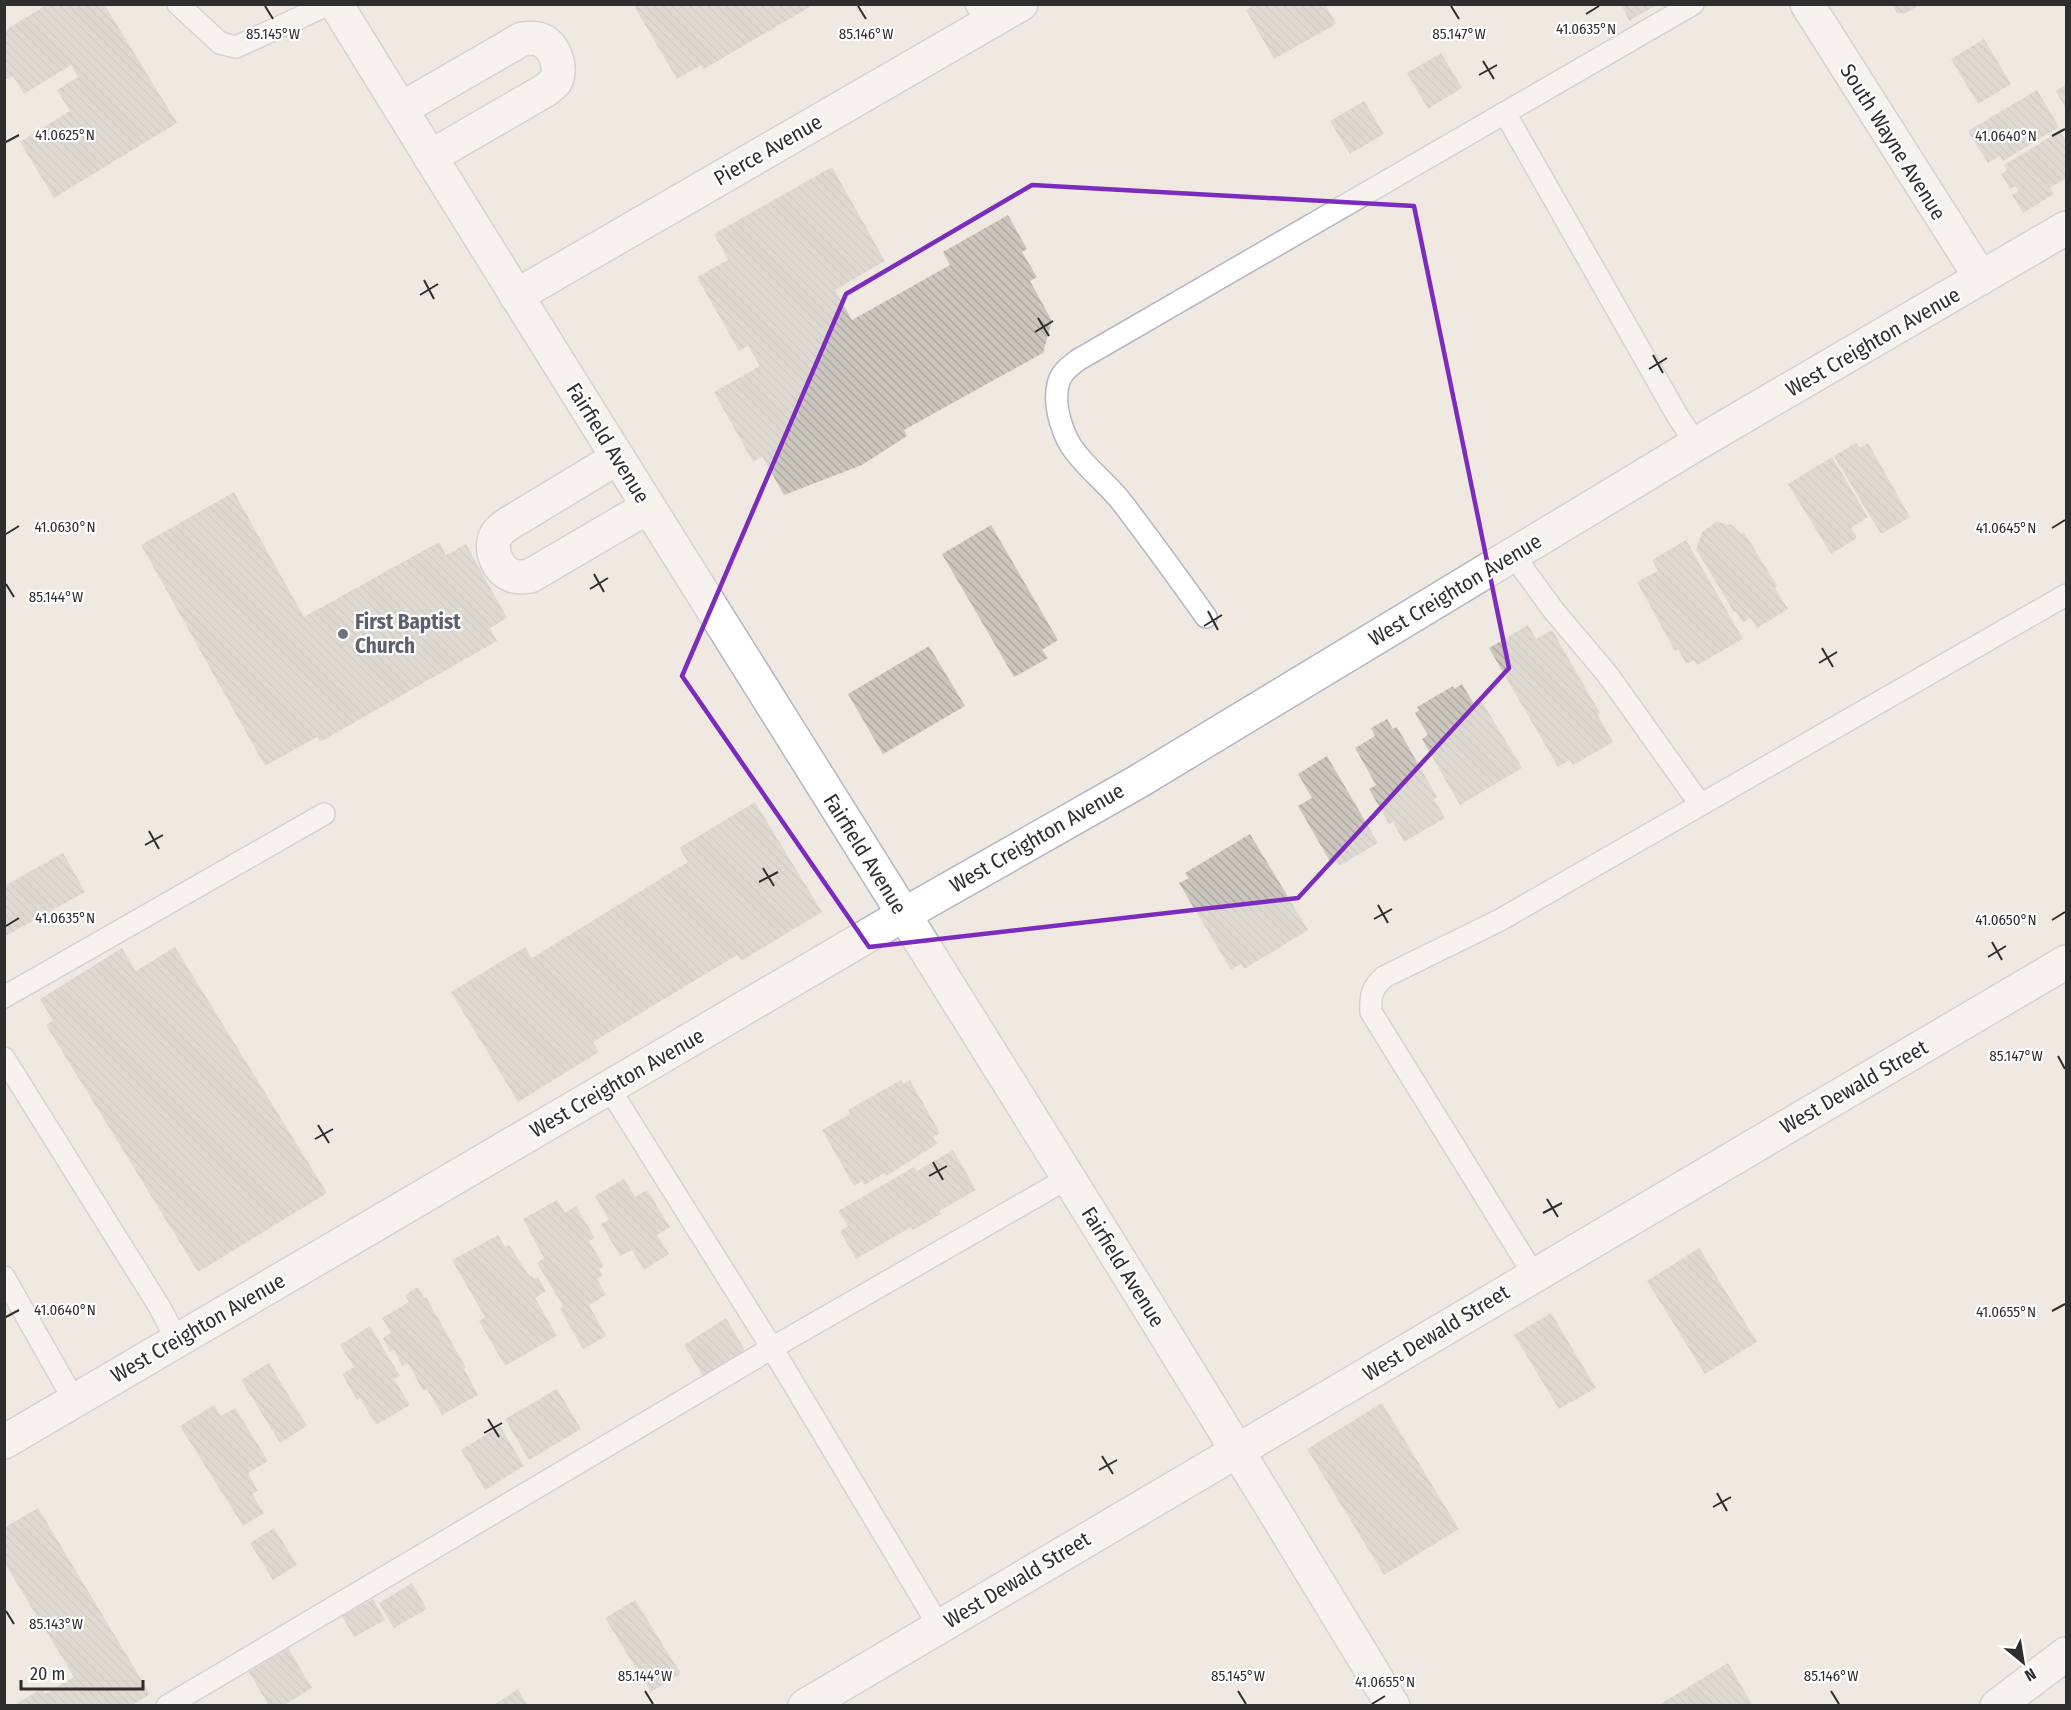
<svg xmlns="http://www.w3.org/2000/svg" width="2071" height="1710" font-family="'Fira Sans Condensed',sans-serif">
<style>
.building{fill:url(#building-back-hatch)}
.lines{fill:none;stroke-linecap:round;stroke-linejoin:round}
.service-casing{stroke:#b4b7c1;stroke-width:24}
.pedestrian-casing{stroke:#b4b7c1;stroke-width:36}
.minor-casing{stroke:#b4b7c1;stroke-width:36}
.secondary-casing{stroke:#b4b7c1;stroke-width:36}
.service{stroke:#fff;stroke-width:21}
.pedestrian{stroke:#fff;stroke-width:33}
.minor{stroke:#fff;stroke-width:33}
.secondary{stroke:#fff;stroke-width:33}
.marked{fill:none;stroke:#7b2cbf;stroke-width:4.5;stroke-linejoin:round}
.ticks{fill:none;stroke:#2e2e2e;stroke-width:2}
.worship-dot{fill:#6b7280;stroke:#fff;stroke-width:2}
.labels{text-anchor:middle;stroke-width:4.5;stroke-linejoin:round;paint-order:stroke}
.street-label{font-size:21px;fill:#2e2e2e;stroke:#fff}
.worship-label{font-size:21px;font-weight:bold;fill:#5b616d;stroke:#fff;text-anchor:start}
.ticks-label{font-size:15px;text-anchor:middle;fill:#2e2e2e;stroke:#fff;stroke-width:4.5;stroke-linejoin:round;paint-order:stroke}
</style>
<defs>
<pattern id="building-back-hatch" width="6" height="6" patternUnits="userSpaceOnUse" patternTransform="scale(1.5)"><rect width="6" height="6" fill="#cbc7bf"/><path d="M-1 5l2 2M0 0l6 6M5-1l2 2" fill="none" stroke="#afaba4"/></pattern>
</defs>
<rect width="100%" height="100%" fill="#efe9e1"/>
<g class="building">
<path d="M48 4H104L177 123 54 198 20 142 70 111 57 90 78 77 71 65 24 94 13 76 4 80V31Z"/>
<path d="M633 4H815L704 69 701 65 677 79Z"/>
<path d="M1255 4H1325L1336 24 1274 59 1246 10Z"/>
<path d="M1621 4H1658L1629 21Z"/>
<path d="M1891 4H1921L1906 13H1897Z"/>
<path d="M1984 39 2011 84 1978 104 1951 59Z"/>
<path d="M1441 53 1462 88 1428 109 1407 73Z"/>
<path d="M2066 84V109L2056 91Z"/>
<path d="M2037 90 2059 127 2003 161 2000 156 1988 163 1968 131Z"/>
<path d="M1364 101 1384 134 1350 154 1330 121Z"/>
<path d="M2060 131 2066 141V178L2050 188 2054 194 2023 213 2012 195 2019 191 2015 186 2010 189 2001 174 2007 170 2004 165Z"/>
<path d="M832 167 885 261 835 290 852 320 950 265 943 252 1008 215 1027 249 1022 252 1037 277 1030 281 1052 321 1043 353 904 430 907 436 862 465 784 495 762 456 753 462 714 392 760 366 748 346 739 351 697 277 728 260 714 234Z"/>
<path d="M1856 443 1860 448 1868 443 1910 517 1881 534 1834 456Z"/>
<path d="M1832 457 1868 517 1851 528 1857 538 1831 554 1788 484Z"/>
<path d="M234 492 304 617 439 542 446 555 466 544 507 618 490 628 497 641 320 742 317 737 265 766 141 545Z"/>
<path d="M1716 522 1732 525 1741 534 1744 532 1777 586 1775 588 1788 609 1757 628 1750 618 1743 623 1736 611 1734 612 1696 549 1702 532Z"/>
<path d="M991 525 1058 640 1042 650 1048 658 1014 677 942 554Z"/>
<path d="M1686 540 1743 639 1697 665 1694 660 1686 664 1678 649 1675 651 1637 582 1658 571 1652 560Z"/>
<path d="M1528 625 1536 639 1552 630 1600 713 1597 714 1613 742 1573 765 1570 760 1558 767 1489 648Z"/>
<path d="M929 646 965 706 883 754 848 694Z"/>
<path d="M1462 684 1475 706 1482 702 1522 768 1460 805 1422 739 1428 735 1415 713 1419 710 1417 707 1453 686 1454 689Z"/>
<path d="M1387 719 1393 729 1397 727 1437 797 1434 799 1445 818 1404 842 1393 822 1389 824 1369 789 1376 785 1355 748 1375 736 1371 728Z"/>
<path d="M1327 756 1378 843 1339 866 1336 861 1331 863 1298 806 1312 798 1298 774Z"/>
<path d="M755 802 822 912 741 961 737 955 593 1042 599 1052 518 1102 451 992 525 947 532 958 688 862 679 848Z"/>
<path d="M1250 834 1308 930 1244 969 1241 964 1231 970 1179 883 1189 878 1185 873Z"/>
<path d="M63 853 85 892 4 937V886Z"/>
<path d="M175 947 327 1193 198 1272 46 1025 53 1021 40 999 122 948 136 971Z"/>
<path d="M901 1080 903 1084 910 1080 940 1133 933 1137 937 1144 886 1176 885 1173 864 1185 862 1181 854 1186 822 1130 850 1114 848 1110Z"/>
<path d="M953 1150 976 1190 939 1211 941 1214 913 1230 911 1227 856 1259 840 1231 848 1226 838 1211 914 1167 917 1171Z"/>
<path d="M624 1179 635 1197 647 1190 670 1227 657 1235 669 1254 644 1270 632 1250 620 1256 601 1224 609 1220 595 1196Z"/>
<path d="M557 1200 565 1213 576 1206 595 1238 589 1241 604 1266 599 1269 603 1275 597 1279 606 1295 589 1305 606 1336 583 1349 560 1309 563 1306 537 1263 544 1258 523 1219Z"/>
<path d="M498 1235 505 1247 509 1245 530 1277 532 1275 534 1279 538 1277 546 1291 535 1298 557 1336 505 1366 479 1321 485 1317 452 1260Z"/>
<path d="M1699 1248 1757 1342 1705 1374 1647 1281Z"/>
<path d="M418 1287 424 1298 426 1297 466 1368 464 1369 478 1395 442 1415 427 1389 423 1391 408 1363 402 1366 394 1350 390 1352 383 1338 391 1333 382 1318 409 1302 405 1295Z"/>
<path d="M1551 1313 1596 1388 1559 1409 1514 1335Z"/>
<path d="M726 1318 747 1354 705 1379 684 1345Z"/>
<path d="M370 1326 400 1376 394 1379 410 1405 376 1425 360 1398 357 1400 342 1374 354 1367 340 1345Z"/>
<path d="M269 1363 307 1426 280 1443 241 1380Z"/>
<path d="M557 1389 581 1429 529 1460 505 1419Z"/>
<path d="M1382 1403 1459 1529 1384 1575 1307 1449Z"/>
<path d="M214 1405 221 1416 235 1408 268 1461 248 1473 258 1491 252 1494 264 1513 243 1526 180 1426Z"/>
<path d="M500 1426 524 1466 485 1490 461 1450Z"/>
<path d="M38 1508 150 1694 131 1706H13L42 1688 45 1694 74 1677 4 1562V1528Z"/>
<path d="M274 1528 297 1565 273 1580 250 1543Z"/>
<path d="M412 1583 427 1609 394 1628 379 1603Z"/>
<path d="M373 1599 385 1620 354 1637 342 1616Z"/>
<path d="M635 1600 681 1674 651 1692 605 1618Z"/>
<path d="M288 1648 312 1688 283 1706H269L249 1672Z"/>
<path d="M1728 1663 1753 1706H1657Z"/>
<path d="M518 1689 528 1706H492Z"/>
</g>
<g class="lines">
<defs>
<g id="service">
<path d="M178 4 220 43 236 47 329 4"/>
<path d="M976 4 988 24"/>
<path d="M1505 113 1677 415 1696 444"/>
<path d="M1513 555 1554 611 1608 675 1700 804"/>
<path d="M1206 617C1179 579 1152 542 1124 505 1110 486 1091 472 1077 454 1063 438 1053 406 1058 385 1060 373 1069 367 1078 360L1693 4"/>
<path d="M4 997 324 814"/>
<path d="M4 1058 159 1306 177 1340"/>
<path d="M609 1088 772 1348 939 1626"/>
<path d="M1534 1275 1371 1012C1370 996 1372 988 1384 977L1500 920 2066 595"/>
<path d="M4 1277 74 1400"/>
<path d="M167 1706 772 1348 1068 1178"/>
</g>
<g id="pedestrian">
<path d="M401 109 522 39C528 39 536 37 541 40 555 46 563 70 555 82 552 85 547 89 544 91L430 157"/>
<path d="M617 458 508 524C504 527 499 530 497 534 488 547 497 569 511 575 517 578 524 577 530 576L648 507"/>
</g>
<g id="minor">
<path d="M1807 4 1981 278"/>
<path d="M516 296 1021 4"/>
<path d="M4 1442 903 915 1139 781 1696 444 2066 228"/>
<path d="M805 1706 2066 962"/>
<path d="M1997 1706 2066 1654"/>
</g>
<path id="secondary" d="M336 4C686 573 1047 1134 1393 1706"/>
</defs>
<use href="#service" class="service-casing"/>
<use href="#pedestrian" class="pedestrian-casing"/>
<use href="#minor" class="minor-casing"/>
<use href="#secondary" class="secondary-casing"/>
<use href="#service" class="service"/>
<use href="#pedestrian" class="pedestrian"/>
<use href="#minor" class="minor"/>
<use href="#secondary" class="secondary"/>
</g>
<path d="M0 0H2071V1710H0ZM1032 185 1414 206 1509 668 1298 898 869 947 682 676 846 294Z" fill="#efe9e1" fill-opacity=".55" fill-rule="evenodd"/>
<path class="marked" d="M1032 185 1414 206 1509 668 1298 898 869 947 682 676 846 294Z"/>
<path class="ticks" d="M265 6 273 19M858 6 866 19M1451 6 1459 19M1586 14 1599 6M1483 61 1494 79M1479 75 1497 65M2052 136 2065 129M6 142 19 135M424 280 434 299M420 295 438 284M1038 318 1049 336M1035 332 1053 321M1653 355 1663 373M1649 369 1667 358M2052 528 2065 520M6 534 19 526M594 574 604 592M6 584 14 597M590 589 608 578M1208 611 1218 630M1204 626 1222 615M1822 648 1833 667M1819 663 1837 652M149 831 159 849M145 845 163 835M763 868 774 886M759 882 778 872M1378 905 1388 923M1374 919 1392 909M2052 920 2065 912M6 926 19 918M1992 942 2002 960M1988 957 2006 946M2058 1056 2065 1069M318 1125 329 1143M315 1139 333 1129M933 1162 943 1180M929 1176 947 1166M1547 1199 1558 1217M1543 1213 1562 1203M2052 1311 2065 1304M6 1317 19 1310M488 1419 499 1437M484 1433 502 1423M1102 1456 1113 1474M1099 1470 1117 1460M1717 1493 1727 1511M1713 1507 1731 1497M6 1611 14 1624M645 1691 653 1704M1238 1691 1246 1704M1831 1691 1839 1704M1372 1704 1385 1696"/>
<circle class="worship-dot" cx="343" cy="634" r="6"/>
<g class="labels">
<g class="street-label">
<text transform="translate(1893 142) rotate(58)" y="7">South Wayne Avenue</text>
<text transform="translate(768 150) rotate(-30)" y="7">Pierce Avenue</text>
<text transform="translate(1873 342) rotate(-30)" y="7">West Creighton Avenue</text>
<text transform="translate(608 443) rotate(58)" y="7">Fairfield Avenue</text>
<text transform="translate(1455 590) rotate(-31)" y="7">West Creighton Avenue</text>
<text transform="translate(1037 838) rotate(-30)" y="7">West Creighton Avenue</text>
<text transform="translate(865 854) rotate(58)" y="7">Fairfield Avenue</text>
<text transform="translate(617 1083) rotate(-30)" y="7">West Creighton Avenue</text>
<text transform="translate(1854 1087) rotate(-30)" y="7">West Dewald Street</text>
<text transform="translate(1123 1267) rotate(58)" y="7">Fairfield Avenue</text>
<text transform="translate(198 1328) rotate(-30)" y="7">West Creighton Avenue</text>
<text transform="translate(1436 1333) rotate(-31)" y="7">West Dewald Street</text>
<text transform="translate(1017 1580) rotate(-31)" y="7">West Dewald Street</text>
</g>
<g class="worship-label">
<text x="355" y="629">First Baptist<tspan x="355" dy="24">Church</tspan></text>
</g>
</g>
<g class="ticks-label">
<text x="1586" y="34">41.0635°N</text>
<text x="273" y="39">85.145°W</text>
<text x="866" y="39">85.146°W</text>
<text x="1459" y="39">85.147°W</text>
<text x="65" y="140">41.0625°N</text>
<text x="2006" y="141">41.0640°N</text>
<text x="65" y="532">41.0630°N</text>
<text x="2006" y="533">41.0645°N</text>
<text x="56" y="602">85.144°W</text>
<text x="65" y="923">41.0635°N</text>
<text x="2006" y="925">41.0650°N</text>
<text x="2016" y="1061">85.147°W</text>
<text x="65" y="1315">41.0640°N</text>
<text x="2006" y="1317">41.0655°N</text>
<text x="56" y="1629">85.143°W</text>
<text x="645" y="1681">85.144°W</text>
<text x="1238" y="1681">85.145°W</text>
<text x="1831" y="1681">85.146°W</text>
<text x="1385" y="1687">41.0655°N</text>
</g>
<rect width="2071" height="1710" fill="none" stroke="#2e2e2e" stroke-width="12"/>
<g transform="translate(2023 1662) rotate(150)" stroke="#ffffff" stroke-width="4.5" paint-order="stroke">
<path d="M0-4.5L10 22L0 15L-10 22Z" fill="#2e2e2e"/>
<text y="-9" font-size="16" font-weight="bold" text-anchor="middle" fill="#2e2e2e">N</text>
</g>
<path d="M21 1680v9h122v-9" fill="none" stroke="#2e2e2e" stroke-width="3"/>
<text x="30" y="1680" font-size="18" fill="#2e2e2e" stroke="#ffffff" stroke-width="4.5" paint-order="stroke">20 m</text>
</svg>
